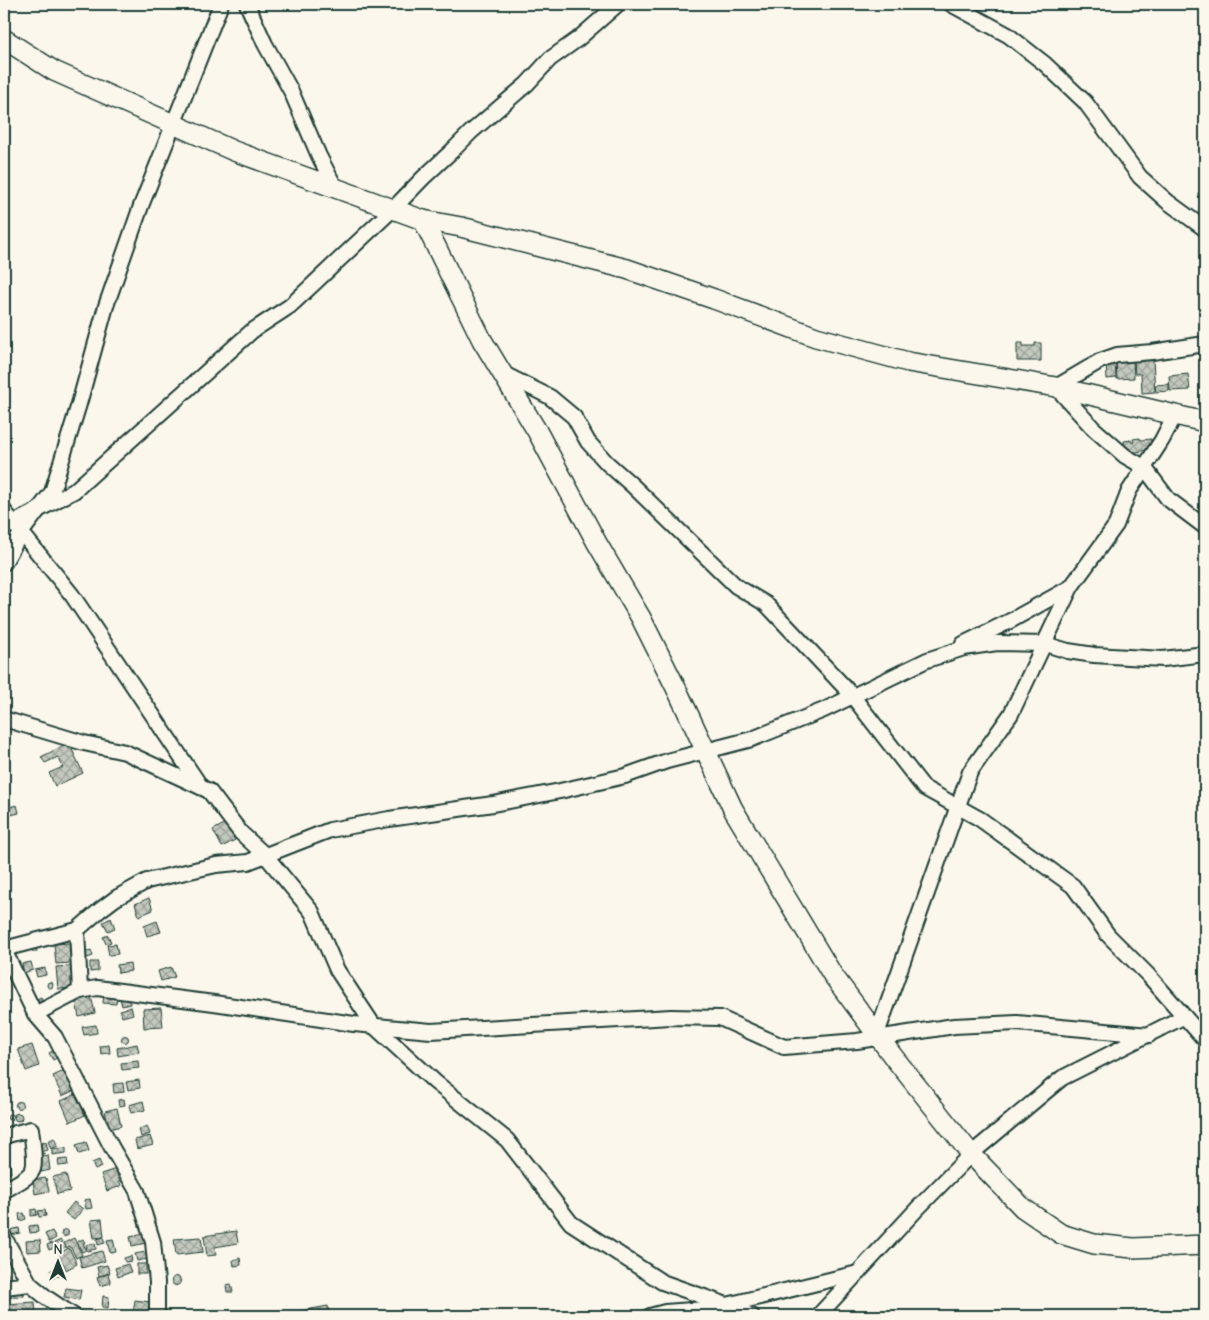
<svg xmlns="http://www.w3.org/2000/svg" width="1209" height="1320" font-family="'Comic Neue',sans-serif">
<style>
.building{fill:url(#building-cross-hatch);stroke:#1f3d34}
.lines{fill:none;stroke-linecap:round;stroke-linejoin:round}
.street-casing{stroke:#1f3d34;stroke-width:18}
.secondary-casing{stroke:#1f3d34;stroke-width:22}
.street{stroke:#fbf7ec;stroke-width:14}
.secondary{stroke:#fbf7ec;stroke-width:19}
</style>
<defs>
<pattern id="building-cross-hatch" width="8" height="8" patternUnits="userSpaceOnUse" patternTransform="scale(1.25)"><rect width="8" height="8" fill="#c4c9be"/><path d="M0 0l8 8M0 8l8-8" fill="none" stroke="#9fa49b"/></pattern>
</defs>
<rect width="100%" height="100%" fill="#fbf7ec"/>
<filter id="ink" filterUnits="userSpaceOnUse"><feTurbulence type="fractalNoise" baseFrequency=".02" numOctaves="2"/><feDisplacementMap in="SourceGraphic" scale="10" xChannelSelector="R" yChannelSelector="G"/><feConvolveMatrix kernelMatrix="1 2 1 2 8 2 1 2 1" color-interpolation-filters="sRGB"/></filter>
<g filter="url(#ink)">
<g class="building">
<path d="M1017 343H1023V346H1035V343H1041V361H1017Z"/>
<path d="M1205 348V365L1201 366 1199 349Z"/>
<path d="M1133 359 1134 378 1117 379 1116 360Z"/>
<path d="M1153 359 1155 392 1142 393 1141 374H1135L1134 360Z"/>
<path d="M1106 363H1115L1116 378 1107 379Z"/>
<path d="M1202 366H1205V378H1203Z"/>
<path d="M1188 374 1190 390 1170 391 1169 376Z"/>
<path d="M1169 384V391L1156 392 1155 385Z"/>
<path d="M1140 438 1141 440 1151 439 1152 449 1126 454 1124 441 1131 440V442H1134L1133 439Z"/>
<path d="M69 743 83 773 55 786 49 773 63 767 58 757 45 763 41 757Z"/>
<path d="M17 805 19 813 11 815 9 807Z"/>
<path d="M226 823 235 840 222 847 213 830Z"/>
<path d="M149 898 153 910 139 916 135 904Z"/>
<path d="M111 918 115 928 108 931 103 922Z"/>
<path d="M157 921 161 932 147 936 144 926Z"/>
<path d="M108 935 111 942 106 944 103 937Z"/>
<path d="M69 943 71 963 56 964 54 944Z"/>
<path d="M116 944 118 954 109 955 107 945Z"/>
<path d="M36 947 37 952H33L31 948Z"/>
<path d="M91 950 93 956 87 958 85 952Z"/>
<path d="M31 962 33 970 24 973 22 964Z"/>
<path d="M90 962H98V971L90 972Z"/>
<path d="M130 963 131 971 118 973 117 965Z"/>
<path d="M71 966 73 988 58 989 56 967Z"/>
<path d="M171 967 175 977 161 981 158 971Z"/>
<path d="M45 968 46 975 37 977 35 970Z"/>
<circle cx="50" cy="985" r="3"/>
<path d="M104 994 117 996 116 1004 103 1003Z"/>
<path d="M91 996 95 1013 79 1017 75 999Z"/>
<path d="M41 997 43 1003 37 1006 34 1000Z"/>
<path d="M129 997 130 1004 122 1006 120 998Z"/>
<path d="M131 1007 133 1014 122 1017 120 1010Z"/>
<path d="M161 1008 163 1027 144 1028 143 1009Z"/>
<path d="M96 1025 97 1033 84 1035 82 1027Z"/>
<circle cx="125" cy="1039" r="3.5"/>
<path d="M4 1037 8 1038 6 1052 4 1051Z"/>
<path d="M137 1044 139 1052 118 1056 117 1048Z"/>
<path d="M32 1045 39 1066 26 1071 18 1049Z"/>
<path d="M109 1045 110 1053 101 1054 100 1046Z"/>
<path d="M56 1049 60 1056 53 1060 49 1053Z"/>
<path d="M138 1061 139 1068 122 1070 121 1063Z"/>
<path d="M66 1070 75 1090 62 1096 53 1076Z"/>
<path d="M139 1080 140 1088 128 1090 126 1082Z"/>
<path d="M123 1083 124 1092 114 1093 113 1084Z"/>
<path d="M76 1094 85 1115 70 1122 61 1101Z"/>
<path d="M124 1099 125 1105 119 1106 118 1100Z"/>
<path d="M143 1101 145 1110 131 1113 129 1105Z"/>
<circle cx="19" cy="1105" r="3.5"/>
<path d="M117 1108 121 1126 109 1129 105 1111Z"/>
<circle cx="18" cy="1117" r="4"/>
<circle cx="10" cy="1117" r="3"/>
<path d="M147 1126 150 1134 141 1137 139 1129Z"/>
<path d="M150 1136 153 1145 137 1149 135 1140Z"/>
<path d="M54 1138 58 1146 51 1149 48 1141Z"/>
<path d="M46 1142 48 1150 39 1152 37 1144Z"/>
<path d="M86 1142 89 1151 79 1154 76 1145Z"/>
<path d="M66 1148V1153L52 1155V1149Z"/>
<rect x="4" y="1153" width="5" height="7"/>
<path d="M44 1153 45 1156 48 1155 50 1170 41 1172 38 1154Z"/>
<path d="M67 1159 68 1165 59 1166 58 1160Z"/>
<path d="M99 1160 102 1167 95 1170 92 1163Z"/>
<path d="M4 1163H10L11 1173 4 1174Z"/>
<path d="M116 1169 121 1186 107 1191 101 1174Z"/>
<path d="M66 1174 70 1191 57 1194 53 1177Z"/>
<path d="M46 1178 49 1191 35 1194 33 1180Z"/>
<path d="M90 1199 92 1208 86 1209 84 1200Z"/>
<path d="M74 1202 83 1209 74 1220 65 1213Z"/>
<path d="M36 1209 37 1215 31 1216V1210Z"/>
<path d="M45 1210 46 1216 39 1217 38 1211Z"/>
<path d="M24 1213 26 1219 20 1221 19 1214Z"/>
<path d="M102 1219 104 1237 94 1238 91 1220Z"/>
<path d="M37 1225 38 1232 30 1233 29 1226Z"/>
<path d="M19 1228 20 1233 12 1235 10 1230Z"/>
<circle cx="65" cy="1233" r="3.5"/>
<path d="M52 1231 56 1238 49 1242 45 1234Z"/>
<path d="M236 1231 238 1243 215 1247 216 1255 207 1256 204 1236Z"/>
<path d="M144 1234 146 1243 132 1246 130 1237Z"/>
<path d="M103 1237 105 1243 98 1245 97 1239Z"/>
<path d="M201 1237 203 1252 176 1255 174 1239Z"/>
<path d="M74 1238 82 1255 76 1258 70 1246 66 1248 64 1243Z"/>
<path d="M83 1239 85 1243H83L86 1250 82 1252 77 1242Z"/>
<path d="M113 1239 116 1252 110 1253 107 1240Z"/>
<path d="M40 1240 41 1251 27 1252 26 1241Z"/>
<path d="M61 1240 64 1248 57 1251 54 1243Z"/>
<path d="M52 1243 54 1248 49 1250 47 1245Z"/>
<path d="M95 1243 96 1249 87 1251 86 1245Z"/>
<path d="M69 1248 77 1264 66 1270 58 1254Z"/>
<path d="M102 1251 105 1261 82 1268 79 1257Z"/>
<path d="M146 1252 147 1259 137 1261 135 1254Z"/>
<path d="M131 1256 132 1261 125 1262 124 1258Z"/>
<path d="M240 1258 241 1265 234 1266 233 1260Z"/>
<path d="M128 1264 131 1272 118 1277 115 1268Z"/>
<rect x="137" y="1264" width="9" height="10"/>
<path d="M107 1265 110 1273 99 1276 97 1267Z"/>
<path d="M61 1267 63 1275 53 1277 51 1270Z"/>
<path d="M4 1272 8 1273V1278L6 1279H4Z"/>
<path d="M108 1274 111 1283 100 1286 97 1277Z"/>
<circle cx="176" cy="1281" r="4.5"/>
<path d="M231 1284 233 1292H227L226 1285Z"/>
<path d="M24 1288V1296L6 1298 5 1290Z"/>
<path d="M66 1288 81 1290 79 1300 64 1297Z"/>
<path d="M103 1296 109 1297 108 1308 102 1307Z"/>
<path d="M135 1300 150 1302 147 1316 133 1314Z"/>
<path d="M35 1302 36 1316H7L6 1304Z"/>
<path d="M328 1306 329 1316H301L300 1311Z"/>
<circle cx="114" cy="1312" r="3"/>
</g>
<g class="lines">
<defs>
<g id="street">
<path d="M247 4 265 44 291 91 319 156 336 189"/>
<path d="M951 4 1008 35 1045 64 1085 102 1140 177 1168 202 1205 229"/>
<path d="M1205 344 1152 352 1117 355 1100 361 1056 387 1093 428 1125 456 1144 467 1168 499 1205 527"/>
<path d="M502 373 550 397 574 417 588 442 607 463 633 486 736 586 766 604 850 693 924 788 980 819 1073 886 1108 935 1148 975 1205 1040"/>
<path d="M4 511 72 595 201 787"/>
<path d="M4 528 74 491 252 331 290 306 393 209 423 178 453 150 471 132 527 84 550 59 578 39 618 4"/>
<path d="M4 563 21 533 52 492 79 404 106 306 141 206 221 4"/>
<path d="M963 644 1012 620 1071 587"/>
<path d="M4 719 84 743 125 752 209 791 241 833 266 856 312 912 337 970 374 1026 435 1082 507 1140 571 1223 662 1282 727 1305 858 1273"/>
<path d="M77 930 80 991"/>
<path d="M4 949 77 930 100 910 116 898 147 881 216 865 248 862 330 830 389 819 493 804 560 791 625 776 667 761 752 739 824 710 927 660 964 648 997 643 1045 644 1068 651 1094 655 1163 659 1205 654"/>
<path d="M4 950 35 1014 55 1037 112 1148 137 1191 153 1242 157 1282V1316"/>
<path d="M35 1014 80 991 97 988 214 1003 354 1024 431 1031 671 1017 720 1018 784 1047 857 1041 954 1026 1017 1023 1149 1035"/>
<path d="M877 1034 970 772 1011 714 1071 587 1116 525 1129 491 1162 440 1175 415"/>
<path d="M4 1136 31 1129C32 1139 36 1161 33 1169 29 1179 12 1185 4 1191"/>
<path d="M4 1237 30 1284 47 1298 74 1316"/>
<path d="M4 1287 30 1284"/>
<path d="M650 1316 665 1312 706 1309 727 1305 752 1316"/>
<path d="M818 1316 917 1209 971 1154 1062 1078 1183 1017"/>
</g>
<g id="secondary">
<path d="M4 39 54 71 234 151 423 220 461 227 627 269 714 299 816 337 908 362 1056 387 1205 422"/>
<path d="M423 220 482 340 537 431 597 543 641 618 679 694 733 809 832 974 892 1055 971 1154 1023 1208 1061 1234 1094 1244 1133 1248 1205 1245"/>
</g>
</defs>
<use href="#street" class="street-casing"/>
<use href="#secondary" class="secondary-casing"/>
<use href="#street" class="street"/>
<use href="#secondary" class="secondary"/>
</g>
</g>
<rect width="1209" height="1320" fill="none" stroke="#fbf7ec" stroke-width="20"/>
<rect x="10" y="10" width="1189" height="1300" fill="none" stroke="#1f3d34" stroke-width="2" filter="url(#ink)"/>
<g transform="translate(58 1262)" stroke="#fbf7ec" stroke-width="4" paint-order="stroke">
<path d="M0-4L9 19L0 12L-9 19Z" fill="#1f3d34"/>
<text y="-8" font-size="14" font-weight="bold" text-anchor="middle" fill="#1f3d34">N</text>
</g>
</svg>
